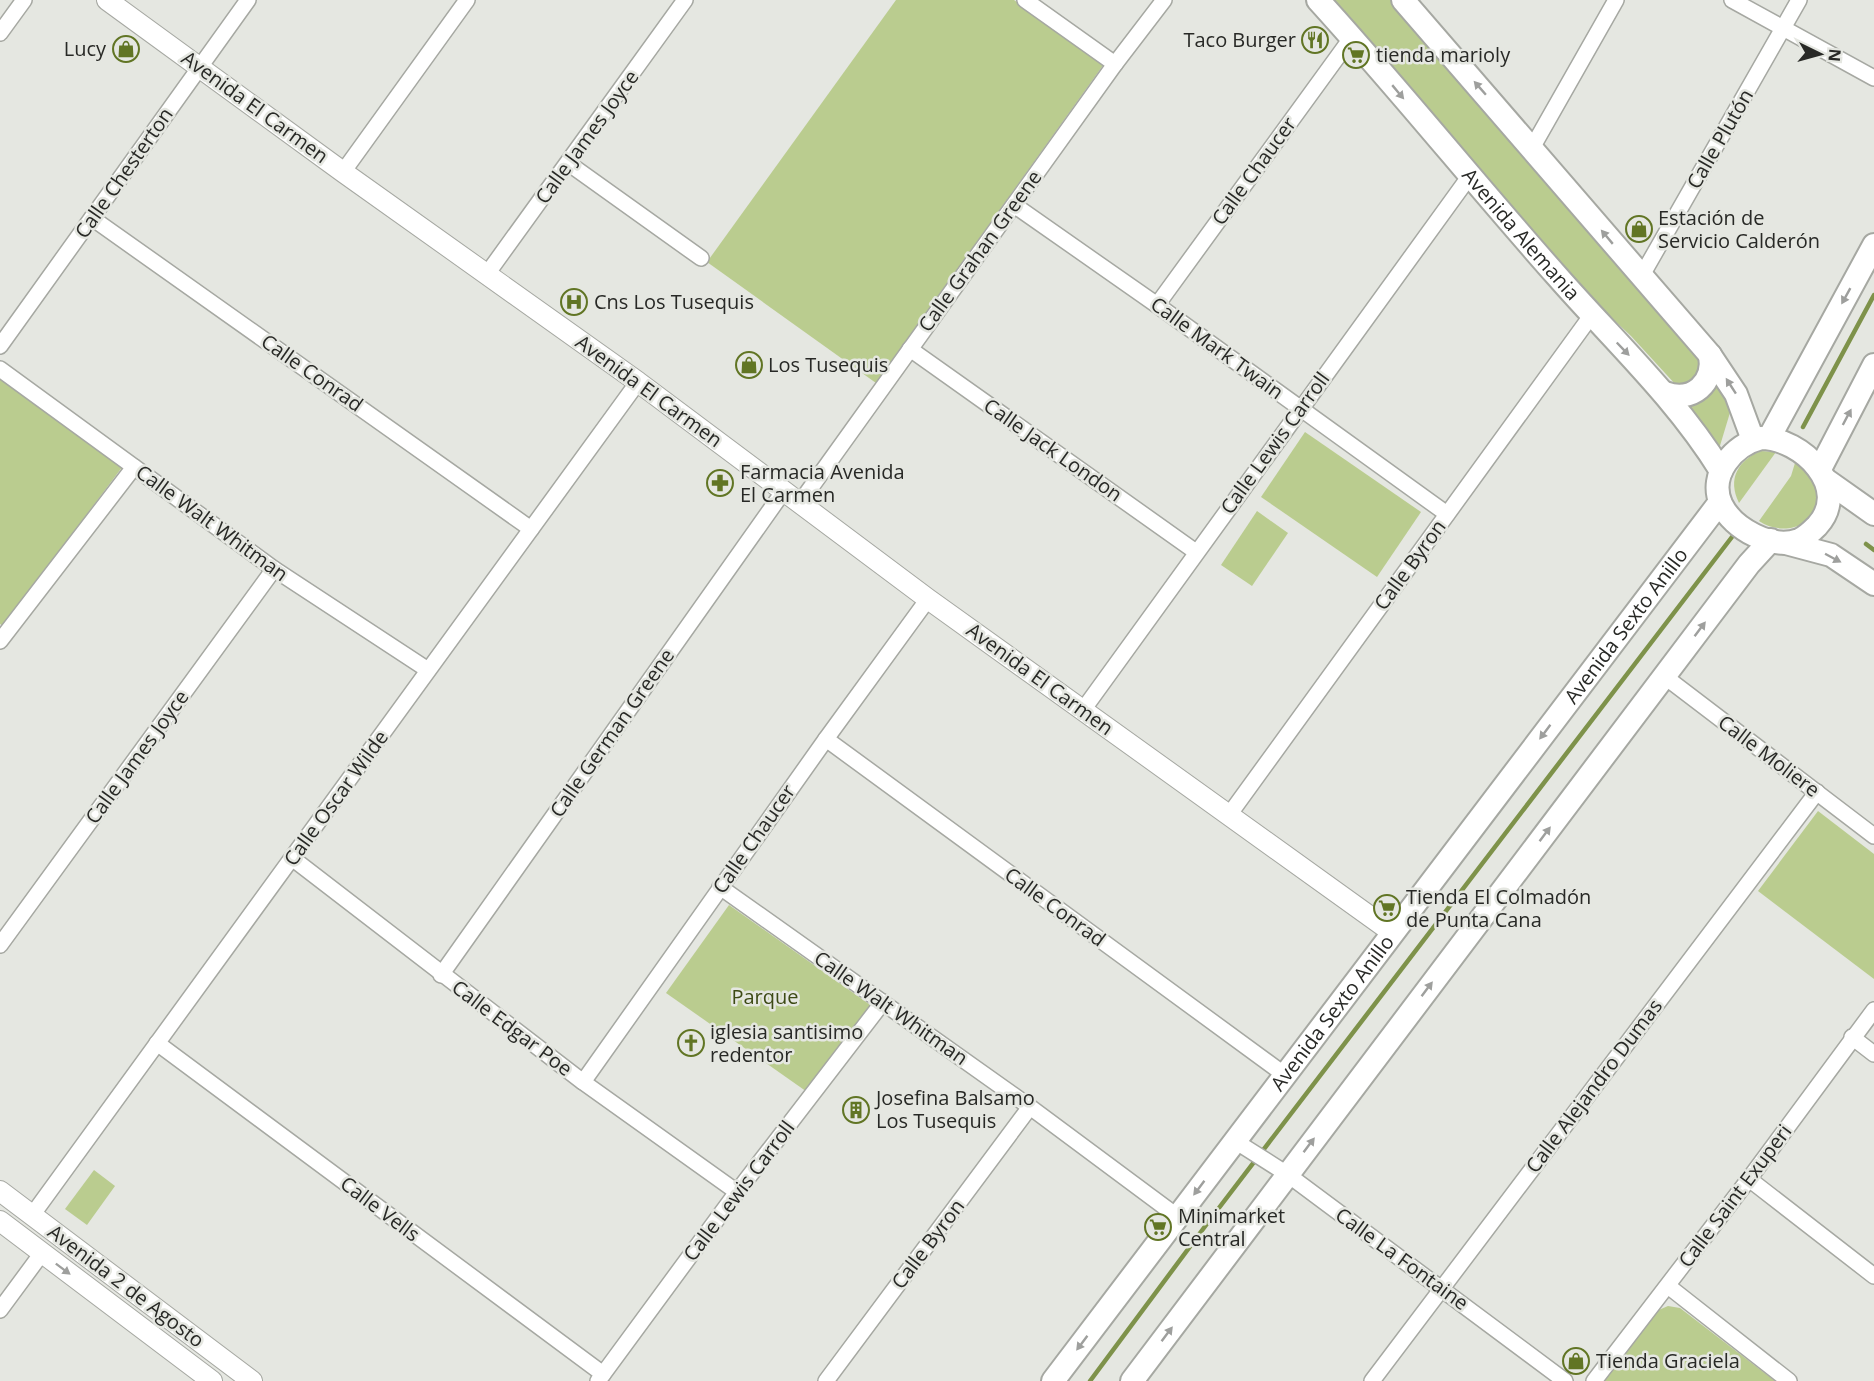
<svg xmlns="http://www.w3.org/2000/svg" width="1874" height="1381" font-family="'Open Sans',sans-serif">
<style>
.green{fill:#bacc8f}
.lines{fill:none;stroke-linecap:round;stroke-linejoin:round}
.stream{stroke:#7e924a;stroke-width:4.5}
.minor-casing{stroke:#a6a8a2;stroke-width:18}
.tertiary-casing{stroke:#a6a8a2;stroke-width:22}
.secondary-casing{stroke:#a6a8a2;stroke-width:26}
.minor{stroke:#fff;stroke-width:15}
.tertiary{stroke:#fff;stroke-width:20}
.secondary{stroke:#fff;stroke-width:22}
.oneway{fill:#9e9f9d}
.labels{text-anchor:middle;stroke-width:5;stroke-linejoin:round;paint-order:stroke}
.poi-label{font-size:20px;fill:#282926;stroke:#e5e7e1;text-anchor:start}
.street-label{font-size:20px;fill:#282926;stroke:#e5e7e1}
.park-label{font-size:20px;fill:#3d4a15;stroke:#e5e7e1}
</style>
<rect width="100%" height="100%" fill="#e5e7e1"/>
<g class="green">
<path d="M896 0H1014L1104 64 876 383 707 262Z"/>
<path d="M1330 0H1391L1700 351 1703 366 1691 384 1676 385 1631 336 1587 295Z"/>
<path d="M1720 377 1732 406 1719 449 1684 405C1703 404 1712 392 1720 377Z"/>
<path d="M0 378 123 466 3 626 0 624Z"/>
<path d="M1305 432 1421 512 1377 577 1261 497Z"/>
<path d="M1761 451 1776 452 1739 503C1727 479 1738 460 1761 451Z"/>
<path d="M1795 463C1801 468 1808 472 1812 479 1836 516 1790 542 1759 521L1791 476Z"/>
<path d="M1257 511 1288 533 1252 586 1221 565Z"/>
<path d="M1818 811 1874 854V979L1758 891Z"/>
<path d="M729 905 876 1009 810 1094 666 993Z"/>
<path d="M94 1170 115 1186 87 1225 65 1209Z"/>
<path d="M1668 1306 1680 1308 1775 1381H1603L1654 1312Z"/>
</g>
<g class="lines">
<g class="stream">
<path d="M1803 427 1874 295"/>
<path d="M1866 544 1874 550"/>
<path d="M1090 1381 1212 1217 1735 533"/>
</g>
<defs>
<g id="minor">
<path d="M1025 0 1115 64"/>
<path d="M1732 0 1874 78"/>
<path d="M0 33 24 0"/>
<path d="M1532 148 1616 0"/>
<path d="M568 163 701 258"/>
<path d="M343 172 467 0"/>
<path d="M1014 205 1157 305 1447 514"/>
<path d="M92 218 531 529"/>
<path d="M487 274 685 0"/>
<path d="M1641 277 1799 0"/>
<path d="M1157 305 1352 37"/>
<path d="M0 346 248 0"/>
<path d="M910 349 1196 552"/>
<path d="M0 369 274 569 428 670"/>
<path d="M799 504 1115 64 1164 0"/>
<path d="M0 641 134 467"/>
<path d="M1664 676 1874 836"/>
<path d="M1083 710 1469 177"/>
<path d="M826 739 1285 1075"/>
<path d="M1229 815 1591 316"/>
<path d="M292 858 583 1082 737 1192"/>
<path d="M720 887 1030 1107 1178 1217"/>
<path d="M0 945 274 569"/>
<path d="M441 975 783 492"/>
<path d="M1852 1037 1874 1054"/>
<path d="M157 1043 603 1374"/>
<path d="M583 1082 826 739 928 599"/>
<path d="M1235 1141 1287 1174 1565 1381"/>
<path d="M1749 1179 1874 1276"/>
<path d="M33 1214 638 382"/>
<path d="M1668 1286 1789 1381"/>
<path d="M0 1310 42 1253"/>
<path d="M598 1381 737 1192 883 1002"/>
<path d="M826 1381 1030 1107"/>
<path d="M1372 1381 1817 792"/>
<path d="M1594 1381 1749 1179 1874 1010"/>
</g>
<g id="tertiary">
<path d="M107 0 343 172 638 382 928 599 1393 933"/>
<path d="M0 1191 252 1381"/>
<path d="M0 1221 212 1381"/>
</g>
<g id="secondary">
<path id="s1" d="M1318 0C1400 90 1476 185 1557 276 1613 340 1676 398 1721 471"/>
<path d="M1403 0 1710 355 1736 394 1753 440"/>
<path d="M1665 393C1692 403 1715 383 1710 355"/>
<path d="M1761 438C1802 438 1852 488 1817 526 1812 531 1806 537 1799 540 1772 550 1733 529 1721 504 1708 474 1734 445 1761 438Z"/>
<path d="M1769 438 1874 245"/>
<path d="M1820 469 1874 365"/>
<path d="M1826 480 1874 514"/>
<path d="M1786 543 1831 555 1874 584"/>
<path id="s2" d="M1053 1381 1720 502"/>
<path d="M1132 1381 1749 564 1771 540"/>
</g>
</defs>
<use href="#minor" class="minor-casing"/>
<use href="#tertiary" class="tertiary-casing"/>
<use href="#secondary" class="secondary-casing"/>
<use href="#minor" class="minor"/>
<use href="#tertiary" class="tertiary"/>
<use href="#secondary" class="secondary"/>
</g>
<defs><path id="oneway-solid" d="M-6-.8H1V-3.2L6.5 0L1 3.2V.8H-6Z" transform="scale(1.5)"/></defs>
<g class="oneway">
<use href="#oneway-solid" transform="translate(1480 88) rotate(-131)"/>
<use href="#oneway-solid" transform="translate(1398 92) rotate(50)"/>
<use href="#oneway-solid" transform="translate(1607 237) rotate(-130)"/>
<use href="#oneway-solid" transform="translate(1846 296) rotate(119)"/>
<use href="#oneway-solid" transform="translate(1623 349) rotate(46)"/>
<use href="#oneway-solid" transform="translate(1731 386) rotate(-123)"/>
<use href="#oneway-solid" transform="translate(1847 417) rotate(-62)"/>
<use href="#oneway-solid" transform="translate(1833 558) rotate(28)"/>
<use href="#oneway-solid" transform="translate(1700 629) rotate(-53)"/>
<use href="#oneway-solid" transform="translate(1545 732) rotate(127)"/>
<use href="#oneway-solid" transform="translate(1545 834) rotate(-53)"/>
<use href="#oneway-solid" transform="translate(1427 989) rotate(-53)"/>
<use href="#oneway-solid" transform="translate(1309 1145) rotate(-53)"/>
<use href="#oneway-solid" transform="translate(1199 1188) rotate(127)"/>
<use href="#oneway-solid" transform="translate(63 1269) rotate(37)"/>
<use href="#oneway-solid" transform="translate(1167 1334) rotate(-53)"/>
<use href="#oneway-solid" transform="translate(1082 1343) rotate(127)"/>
</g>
<defs>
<symbol id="restaurant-ring" viewBox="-11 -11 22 22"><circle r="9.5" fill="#e5e7e1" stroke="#617524" stroke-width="1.5"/><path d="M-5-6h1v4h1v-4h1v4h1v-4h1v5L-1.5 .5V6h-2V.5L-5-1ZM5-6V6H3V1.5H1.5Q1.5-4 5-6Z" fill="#617524"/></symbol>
<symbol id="shop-ring" viewBox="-11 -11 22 22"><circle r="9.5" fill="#e5e7e1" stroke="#617524" stroke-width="1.5"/><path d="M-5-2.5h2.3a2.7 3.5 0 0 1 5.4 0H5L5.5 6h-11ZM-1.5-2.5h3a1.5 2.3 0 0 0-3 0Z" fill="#617524"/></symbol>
<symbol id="supermarket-ring" viewBox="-11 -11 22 22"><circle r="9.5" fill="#e5e7e1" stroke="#617524" stroke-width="1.5"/><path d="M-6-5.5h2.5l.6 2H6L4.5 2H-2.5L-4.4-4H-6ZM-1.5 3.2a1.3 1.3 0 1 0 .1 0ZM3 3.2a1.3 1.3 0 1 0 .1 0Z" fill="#617524"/></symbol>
<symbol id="hospital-ring" viewBox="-11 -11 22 22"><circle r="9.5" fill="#e5e7e1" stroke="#617524" stroke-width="1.5"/><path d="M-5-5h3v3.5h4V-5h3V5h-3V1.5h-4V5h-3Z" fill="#617524"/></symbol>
<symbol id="pharmacy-ring" viewBox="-11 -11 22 22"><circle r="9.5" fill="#e5e7e1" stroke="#617524" stroke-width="1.5"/><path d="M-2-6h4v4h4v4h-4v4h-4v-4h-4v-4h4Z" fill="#617524"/></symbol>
<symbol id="church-ring" viewBox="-11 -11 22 22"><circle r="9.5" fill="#e5e7e1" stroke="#617524" stroke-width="1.5"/><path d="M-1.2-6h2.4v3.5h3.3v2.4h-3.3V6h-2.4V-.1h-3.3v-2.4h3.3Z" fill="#617524"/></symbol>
<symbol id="building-ring" viewBox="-11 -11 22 22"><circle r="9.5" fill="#e5e7e1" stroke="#617524" stroke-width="1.5"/><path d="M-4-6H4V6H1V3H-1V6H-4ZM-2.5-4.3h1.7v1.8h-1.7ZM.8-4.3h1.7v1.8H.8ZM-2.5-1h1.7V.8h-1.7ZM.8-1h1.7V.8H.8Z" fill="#617524"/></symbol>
</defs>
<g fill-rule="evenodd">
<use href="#restaurant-ring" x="1300" y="25" width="30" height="30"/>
<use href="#shop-ring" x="111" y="34" width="30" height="30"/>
<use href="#supermarket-ring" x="1341" y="40" width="30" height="30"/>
<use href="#shop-ring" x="1624" y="214" width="30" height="30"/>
<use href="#hospital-ring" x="559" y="287" width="30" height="30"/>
<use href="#shop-ring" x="734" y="350" width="30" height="30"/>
<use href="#pharmacy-ring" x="705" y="468" width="30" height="30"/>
<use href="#supermarket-ring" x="1372" y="893" width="30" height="30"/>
<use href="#church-ring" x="676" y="1028" width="30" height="30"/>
<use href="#building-ring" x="841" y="1095" width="30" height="30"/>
<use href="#supermarket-ring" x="1143" y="1212" width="30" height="30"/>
<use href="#shop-ring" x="1561" y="1346" width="30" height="30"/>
</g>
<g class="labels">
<g class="poi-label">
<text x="1296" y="47" text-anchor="end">Taco Burger</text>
<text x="106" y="56" text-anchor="end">Lucy</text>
<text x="1376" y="62">tienda marioly</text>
<text x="1658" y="225">Estación de<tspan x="1658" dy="23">Servicio Calderón</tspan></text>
<text x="594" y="309">Cns Los Tusequis</text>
<text x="768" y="372">Los Tusequis</text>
<text x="740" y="479">Farmacia Avenida<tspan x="740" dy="23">El Carmen</tspan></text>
<text x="1406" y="904">Tienda El Colmadón<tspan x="1406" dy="23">de Punta Cana</tspan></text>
<text x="710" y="1039">iglesia santisimo<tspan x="710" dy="23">redentor</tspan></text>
<text x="876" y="1105">Josefina Balsamo<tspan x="876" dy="23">Los Tusequis</tspan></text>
<text x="1178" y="1223">Minimarket<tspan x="1178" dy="23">Central</tspan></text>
<text x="1596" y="1368">Tienda Graciela</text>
</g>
<g class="street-label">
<text transform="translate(255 107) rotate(36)" y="7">Avenida El Carmen</text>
<text transform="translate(587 137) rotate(-54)" y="7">Calle James Joyce</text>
<text transform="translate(1720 139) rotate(-60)" y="7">Calle Plutón</text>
<text transform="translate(1254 171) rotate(-54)" y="7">Calle Chaucer</text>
<text transform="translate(124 173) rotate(-55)" y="7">Calle Chesterton</text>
<text dy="7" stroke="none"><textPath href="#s1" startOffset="310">Avenida Alemania</textPath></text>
<text transform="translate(980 251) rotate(-54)" y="7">Calle Grahan Greene</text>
<text transform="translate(1217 348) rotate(36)" y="7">Calle Mark Twain</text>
<text transform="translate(312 373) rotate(35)" y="7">Calle Conrad</text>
<text transform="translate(649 391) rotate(36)" y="7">Avenida El Carmen</text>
<text transform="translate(1275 443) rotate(-54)" y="7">Calle Lewis Carroll</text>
<text transform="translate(1053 450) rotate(35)" y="7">Calle Jack London</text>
<text transform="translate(212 523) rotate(36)" y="7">Calle Walt Whitman</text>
<text transform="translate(1410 565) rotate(-54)" y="7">Calle Byron</text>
<text dy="7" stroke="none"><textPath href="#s2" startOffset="948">Avenida Sexto Anillo</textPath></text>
<text transform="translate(1040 679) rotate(36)" y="7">Avenida El Carmen</text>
<text transform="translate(612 733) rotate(-55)" y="7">Calle German Greene</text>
<text transform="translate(1769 756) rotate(37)" y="7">Calle Moliere</text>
<text transform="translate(137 757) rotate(-54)" y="7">Calle James Joyce</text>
<text transform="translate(336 798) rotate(-54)" y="7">Calle Oscar Wilde</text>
<text transform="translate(754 839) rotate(-55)" y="7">Calle Chaucer</text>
<text transform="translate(1055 907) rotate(36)" y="7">Calle Conrad</text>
<text transform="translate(891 1008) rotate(35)" y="7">Calle Walt Whitman</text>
<text dy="7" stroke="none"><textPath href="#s2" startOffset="462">Avenida Sexto Anillo</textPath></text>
<text transform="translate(512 1028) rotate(37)" y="7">Calle Edgar Poe</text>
<text transform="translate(1594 1086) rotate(-53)" y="7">Calle Alejandro Dumas</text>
<text transform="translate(739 1191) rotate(-53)" y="7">Calle Lewis Carroll</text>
<text transform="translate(1735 1196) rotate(-53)" y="7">Calle Saint Exuperi</text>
<text transform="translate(380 1209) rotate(37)" y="7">Calle Vells</text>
<text transform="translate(928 1244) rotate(-53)" y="7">Calle Byron</text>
<text transform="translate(1402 1259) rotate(36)" y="7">Calle La Fontaine</text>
<text transform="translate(126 1286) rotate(37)" y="7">Avenida 2 de Agosto</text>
</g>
<g class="park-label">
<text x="765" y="1004">Parque</text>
</g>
</g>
<g transform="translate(1820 54) rotate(95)" stroke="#e5e7e1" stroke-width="4.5" paint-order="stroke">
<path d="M0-4.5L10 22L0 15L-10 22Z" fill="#282926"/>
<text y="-9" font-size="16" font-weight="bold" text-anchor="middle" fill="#282926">N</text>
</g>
</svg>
